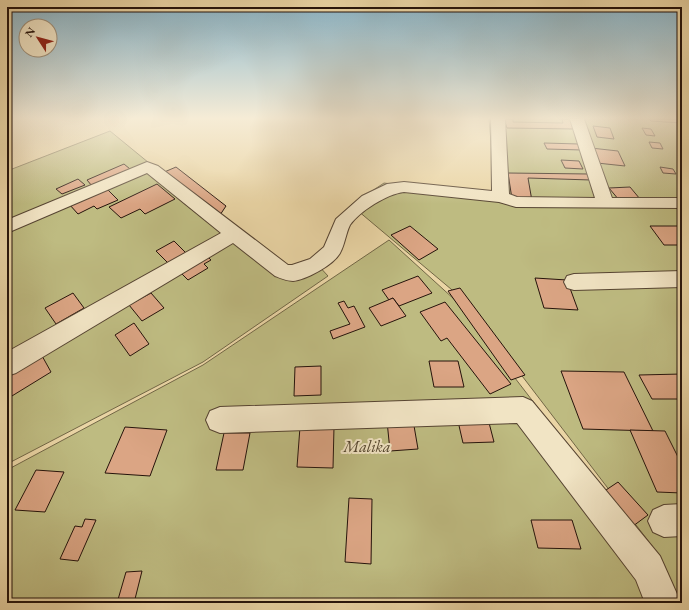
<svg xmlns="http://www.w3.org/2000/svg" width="689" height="610" font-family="'EB Garamond',serif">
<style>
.green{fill:#bebb81;stroke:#726746}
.building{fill:#dba584;stroke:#25130b}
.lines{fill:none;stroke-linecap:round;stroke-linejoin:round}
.minor-casing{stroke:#564432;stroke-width:2}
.minor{fill:#f1e4c4;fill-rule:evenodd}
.labels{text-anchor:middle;stroke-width:4;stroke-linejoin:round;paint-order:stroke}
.near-park-label{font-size:16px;font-style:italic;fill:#53452e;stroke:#f1e4c4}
</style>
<rect width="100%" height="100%" fill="#ead5a5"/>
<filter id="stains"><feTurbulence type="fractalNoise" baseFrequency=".005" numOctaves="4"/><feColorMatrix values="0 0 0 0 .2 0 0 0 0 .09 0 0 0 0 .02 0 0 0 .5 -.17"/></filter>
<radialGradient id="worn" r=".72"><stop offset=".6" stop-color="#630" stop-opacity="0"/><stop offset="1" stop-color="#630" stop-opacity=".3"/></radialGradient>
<g class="green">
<path d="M489 119H682V603H680L659 555 464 300 351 205 384 183 496 198Z"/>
<path d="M110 131 287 276 317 264 328 276 203 362 7 464V171Z"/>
<path d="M389 240 455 300 651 555 671 603H7V470L203 365Z"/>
</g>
<g class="building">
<path d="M504 119H513V122L563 123 562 119H574L576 129 507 128Z"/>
<path d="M649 119H682V123L651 121Z"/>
<path d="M593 126 610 128 614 139 597 137Z"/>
<path d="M642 128 651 129 655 136 646 135Z"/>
<path d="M649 142 660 143 663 149 652 148Z"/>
<path d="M544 143 579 144 582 150 547 149Z"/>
<path d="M591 148 618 151 625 166 597 163Z"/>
<path d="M561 160 579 161 583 169 565 168Z"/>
<path d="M124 164 130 169 92 186 87 180Z"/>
<path d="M176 167 226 206 218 218 162 173Z"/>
<path d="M660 167 673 169 676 174 663 173Z"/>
<path d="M508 173 589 174 591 180 528 178 532 201 512 199Z"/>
<path d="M78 179 85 185 62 194 56 189Z"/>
<path d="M157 184 175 199 145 214 140 209 121 218 109 207Z"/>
<path d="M630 187 640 199 619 200 609 188Z"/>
<path d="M106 188 118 200 97 209 94 206 78 214 69 204Z"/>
<path d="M410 226 438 249 419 260 391 235Z"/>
<path d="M650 226H680L682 229V245H664Z"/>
<path d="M174 241 187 254 169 264 156 251Z"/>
<path d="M208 257 211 260 204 264 208 268 188 280 181 273Z"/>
<path d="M418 276 432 293 399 306 393 298 389 300 382 290Z"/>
<path d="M535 278 567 280 578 310 544 308Z"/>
<path d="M460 288 525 375 511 380 448 291Z"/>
<path d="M73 293 84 308 56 324 45 308Z"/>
<path d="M151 293 164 308 142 321 129 305Z"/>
<path d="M393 298 406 316 381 326 369 308Z"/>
<path d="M344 301 348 308 354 306 365 327 333 339 330 331 350 324 338 303Z"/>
<path d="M445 302 511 384 490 394 447 338 441 341 420 312Z"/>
<path d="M134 323 149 344 130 356 115 335Z"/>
<path d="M41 354 51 372 7 399V374Z"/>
<path d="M429 361H458L464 387H434Z"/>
<path d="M321 366V395L294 396 295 367Z"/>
<path d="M561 371 624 372 653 431 583 429Z"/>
<path d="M682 374V399H652L639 375Z"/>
<path d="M487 415 494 442 463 443 457 417Z"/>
<path d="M413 420 418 449 390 451 387 421Z"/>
<path d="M125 427 167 430 150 476 105 473Z"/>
<path d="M300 427H334L333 468 297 467Z"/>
<path d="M630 430 665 431 682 465V493L657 492Z"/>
<path d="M224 433H250L243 470H216Z"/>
<path d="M36 470 64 472 45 512 15 510Z"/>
<path d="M618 482 648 515 629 529 600 494Z"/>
<path d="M349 498 372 499 371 564 345 562Z"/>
<path d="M85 519 96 520 78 561 60 559 75 526 82 527Z"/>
<path d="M531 520H572L581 549 538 548Z"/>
<path d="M142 571 134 603H117L126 572Z"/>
</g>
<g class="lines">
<defs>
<g id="minor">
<path d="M491 119H505L509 194 517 197 595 198 570 119H584L612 198H682V208L516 207 499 202 404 192C387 194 360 211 350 225 346 233 345 243 341 251 336 264 306 280 293 281 287 281 280 278 275 276L233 243 16 373 7 376V352L221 233 147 173 7 233V220L147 162 158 166 288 265H292L310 259 324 247 336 219 362 196 387 184 404 182 492 191Z"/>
<path d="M682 271V287L574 290 567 288 564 282 567 276 574 274Z"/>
<path d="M523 397 532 401 660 556 681 603H645L636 580 517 423 220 433 210 429 206 420 210 411 220 407Z"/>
<path d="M682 504V536L664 537 653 532 648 521 653 510 664 505Z"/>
</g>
</defs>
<use href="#minor" class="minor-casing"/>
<use href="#minor" class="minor"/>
</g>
<linearGradient id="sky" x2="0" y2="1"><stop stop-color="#88b6cc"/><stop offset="0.58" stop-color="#f6ecd6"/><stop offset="1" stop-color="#f6ecd6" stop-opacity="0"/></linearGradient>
<rect width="689" height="204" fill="url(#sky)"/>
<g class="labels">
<g class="near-park-label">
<text x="367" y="452">Malika</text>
</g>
</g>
<rect width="689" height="610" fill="none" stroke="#ead5a5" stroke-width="24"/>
<rect x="8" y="8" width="673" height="594" fill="none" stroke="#25130b" stroke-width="2"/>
<rect x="12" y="12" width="665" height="586" fill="none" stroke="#25130b"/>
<g transform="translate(38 38) rotate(306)"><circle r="19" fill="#f1e4c4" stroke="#9f907a"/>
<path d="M0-3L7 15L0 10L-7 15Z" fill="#8f2418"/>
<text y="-6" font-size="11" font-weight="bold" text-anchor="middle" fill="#25130b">N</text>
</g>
<rect width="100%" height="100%" filter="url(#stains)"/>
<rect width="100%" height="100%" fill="url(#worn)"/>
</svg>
